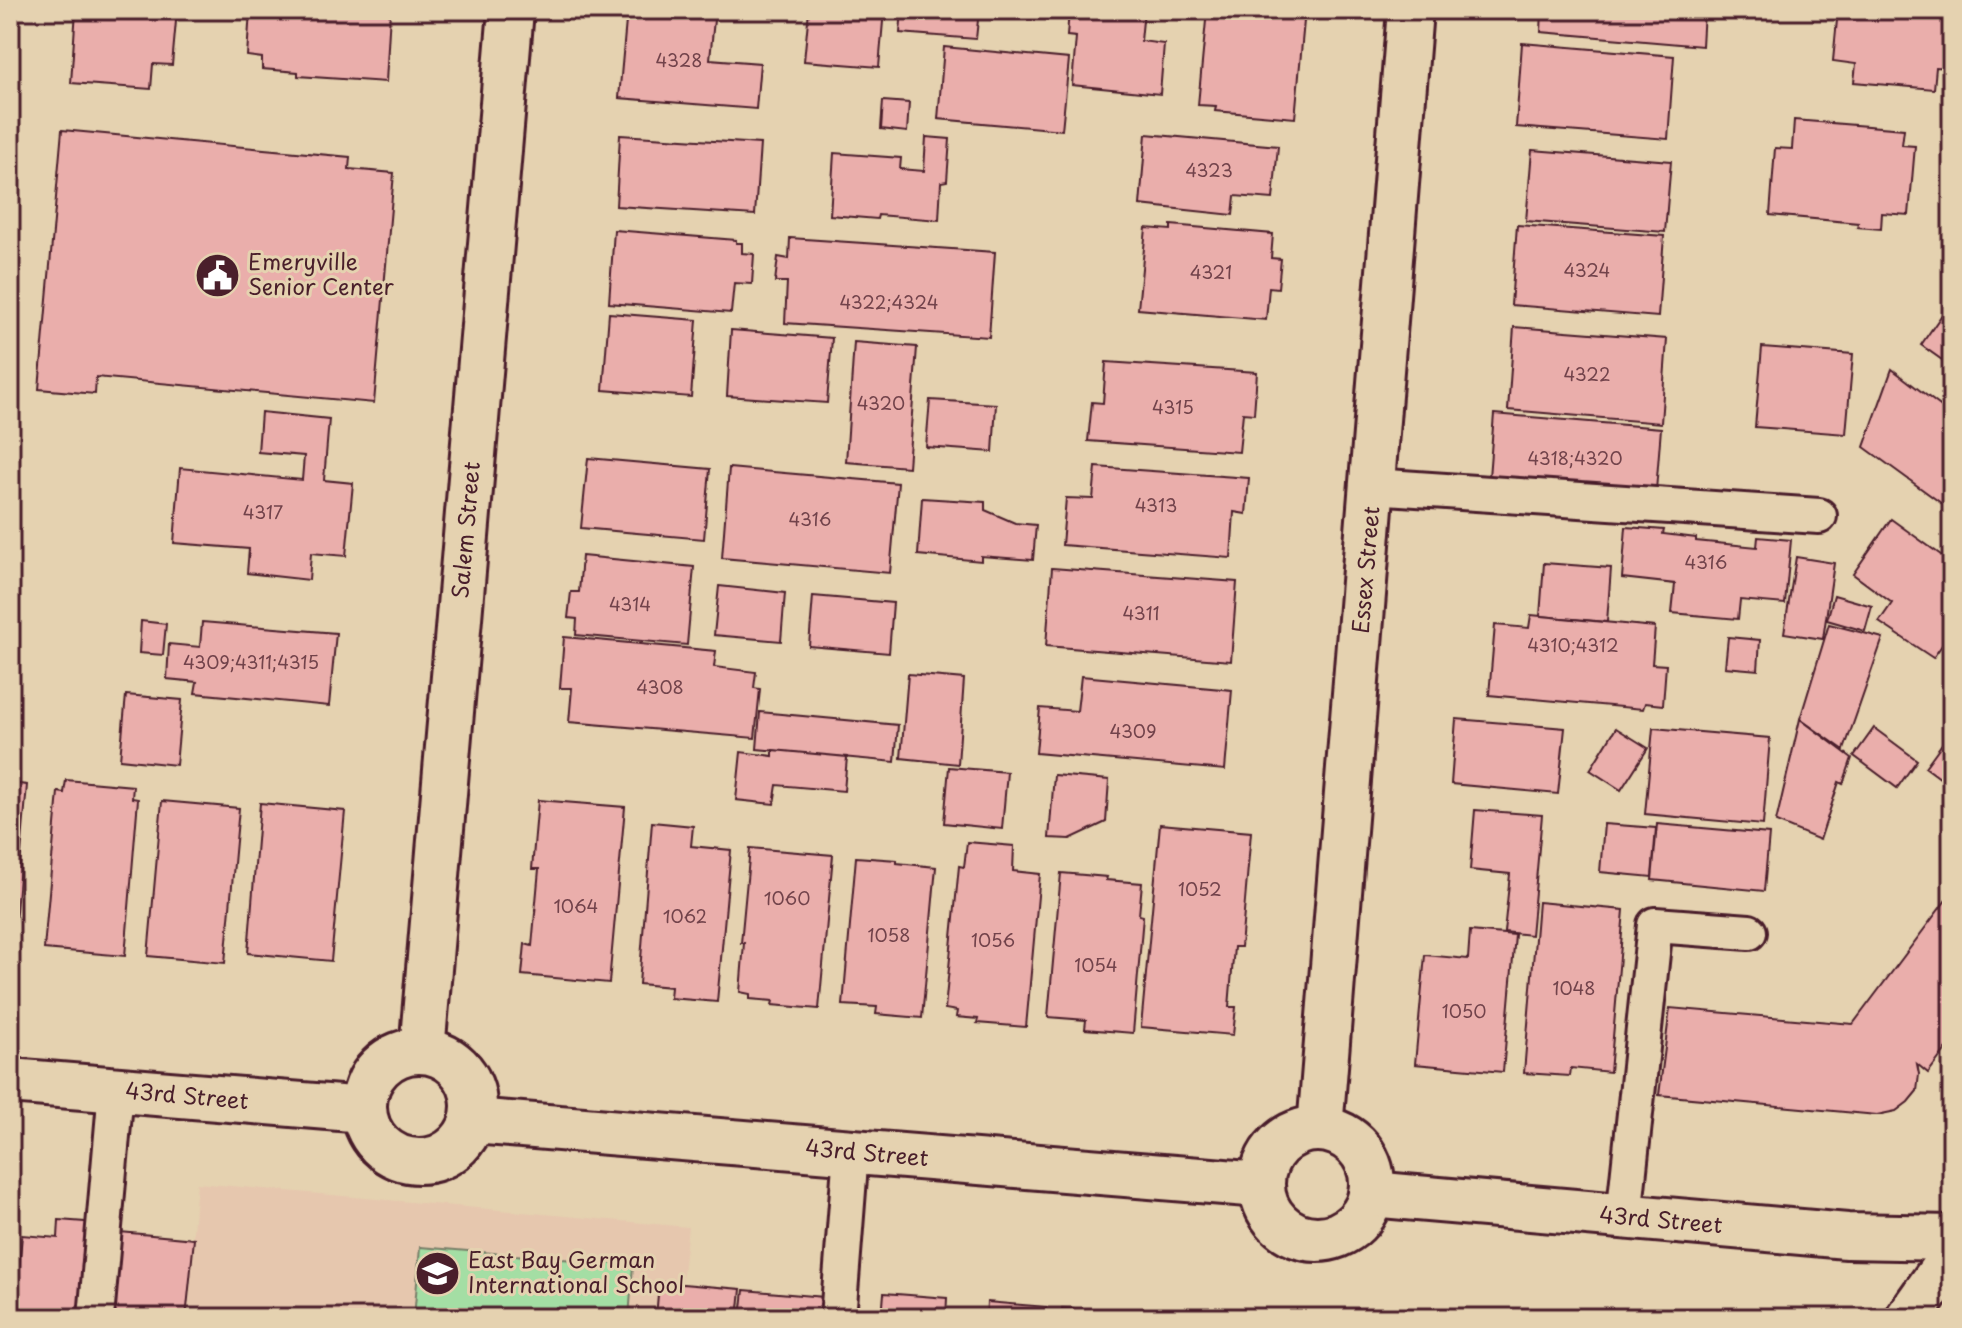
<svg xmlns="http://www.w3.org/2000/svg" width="1962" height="1328" font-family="'Playpen Sans',sans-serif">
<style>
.built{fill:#e6c7ae}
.green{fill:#a4dea4;stroke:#777e68;stroke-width:2}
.building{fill:#eaaeab;stroke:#4a1f2b;stroke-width:2}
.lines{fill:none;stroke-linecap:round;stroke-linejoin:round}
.service-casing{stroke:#4a1f2b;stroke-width:40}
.minor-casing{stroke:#4a1f2b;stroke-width:50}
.secondary-casing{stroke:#4a1f2b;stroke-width:50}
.service{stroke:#e5d2b0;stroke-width:34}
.minor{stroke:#e5d2b0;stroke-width:44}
.secondary{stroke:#e5d2b0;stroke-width:44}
.labels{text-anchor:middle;stroke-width:6;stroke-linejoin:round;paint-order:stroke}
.number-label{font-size:18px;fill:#72434b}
.poi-label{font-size:22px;fill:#4a1f2b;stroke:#e5d2b0;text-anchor:start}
.street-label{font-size:22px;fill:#4a1f2b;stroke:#e5d2b0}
</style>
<rect width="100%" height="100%" fill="#e5d2b0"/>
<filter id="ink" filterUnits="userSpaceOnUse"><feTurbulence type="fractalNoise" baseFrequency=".0125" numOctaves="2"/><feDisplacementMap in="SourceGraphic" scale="16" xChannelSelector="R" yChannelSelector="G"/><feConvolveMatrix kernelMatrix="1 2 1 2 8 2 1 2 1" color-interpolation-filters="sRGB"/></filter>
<g filter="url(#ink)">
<path class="built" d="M197 1183 688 1227 678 1318H186Z"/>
<path class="green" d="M420 1247 633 1265 629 1318H414Z"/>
<g class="building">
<path d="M76 10H177L172 65 153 64 151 89 71 83Z"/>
<path d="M250 10H358L390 12 386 82 298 76V72L262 69V58L247 56Z"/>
<path d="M627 10H715L710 59 760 63 756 109 619 98Z"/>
<path d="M809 10H884L879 67 804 61Z"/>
<path d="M902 10H979L976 39 900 33Z"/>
<path d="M1069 10H1144L1141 41 1164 44 1160 94 1072 85 1076 37 1067 36Z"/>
<path d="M1207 10H1305L1295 118 1215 111 1216 106 1198 105Z"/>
<path d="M1542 10H1704L1702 46 1541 32Z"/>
<path d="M1838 10H1952V68L1936 67 1934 89 1854 82 1856 64 1833 61Z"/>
<path d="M1522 43 1674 56 1668 139 1516 127Z"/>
<path d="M944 47 1069 59 1062 130 938 119Z"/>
<path d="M883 101 909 103 907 132 881 129Z"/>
<path d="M1794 120 1904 129 1902 145 1915 146 1909 215 1882 213 1881 229 1857 227 1858 223 1770 215 1775 148 1792 149Z"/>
<path d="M62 130 350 157 349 169 394 173 374 403 96 377 95 394 39 389Z"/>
<path d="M1146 134 1278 146 1273 199 1235 196 1233 215 1140 205Z"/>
<path d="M620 135 760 144 755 215 616 206Z"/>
<path d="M926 137 950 139 947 181 941 182 939 220 878 215 877 219 830 215 834 153 901 158 900 169 924 171Z"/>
<path d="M1532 150 1671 161 1665 232 1526 221Z"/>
<path d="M1171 225 1273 234 1271 258 1281 259 1278 288 1269 287 1266 320 1138 309 1146 228 1171 230Z"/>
<path d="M1517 225 1664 236 1658 317 1511 305Z"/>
<path d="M614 230 736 240V243H742V253L754 254 752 284 734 283 731 313 609 303Z"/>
<path d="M790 238 995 252 989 337 785 323 787 282H775L778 257 789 259Z"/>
<path d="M1952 300V367L1921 345Z"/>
<path d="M609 313 697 320 691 397 603 390Z"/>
<path d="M1514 327 1667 339 1661 423 1508 410Z"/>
<path d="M731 330 832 338 827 403 727 396Z"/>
<path d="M854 342 917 347 908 467 846 462Z"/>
<path d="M1762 347 1853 354 1846 434 1755 427Z"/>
<path d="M1106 362 1257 372 1254 414 1243 413 1239 452 1088 441 1092 402 1103 403Z"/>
<path d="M1892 369 1952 415V511L1864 447Z"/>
<path d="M930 400 996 404 993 452 926 447Z"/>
<path d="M261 412 329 419 324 480 353 483 346 556 311 553 309 580 247 573 249 549 174 543 180 468 302 480 304 456 258 452Z"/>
<path d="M1494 414 1661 428 1655 503 1488 490Z"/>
<path d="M588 458 710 469 704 539 581 528Z"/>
<path d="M1096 467 1249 478 1246 514 1234 512 1231 558 1062 545 1066 498 1093 499Z"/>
<path d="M729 468 898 483 890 573 722 558Z"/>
<path d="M922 498 985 502V510L1015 523 1036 525 1033 560 981 556V561L918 555Z"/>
<path d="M1891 519 1952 563V631L1933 658 1879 622 1892 603 1853 574Z"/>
<path d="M1626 527 1664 530 1663 534 1696 538V541L1757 547 1758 537 1791 540 1785 604 1740 600 1738 619 1672 613 1675 584 1622 578Z"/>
<path d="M582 556 694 567 687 645 576 635 577 619 568 618 571 592H579Z"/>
<path d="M1796 557 1834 563 1823 639 1784 633Z"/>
<path d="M1544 563 1611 568 1607 622 1540 616Z"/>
<path d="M1052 568 1237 582 1231 661 1046 646Z"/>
<path d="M719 586 785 593 781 641 714 635Z"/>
<path d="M1834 595 1872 606 1865 631 1827 620Z"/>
<path d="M813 596 893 603 889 653 809 646Z"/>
<path d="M1531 615 1655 627 1652 664 1666 665 1663 705 1645 703 1643 709 1489 695 1495 625 1529 628Z"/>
<path d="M141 621 166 624 163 655 139 653Z"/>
<path d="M202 622 336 633 329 706 195 693 197 682 167 679 169 644 200 647Z"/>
<path d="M1829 624 1883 638 1844 750 1800 719Z"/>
<path d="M564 637 716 651 714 667 756 672 754 688 760 689 755 738 569 722 572 688H560Z"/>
<path d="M1728 637 1760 640 1758 670 1725 667Z"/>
<path d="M908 674 964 679 958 764 901 758Z"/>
<path d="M1081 676 1232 690 1225 770 1036 753 1040 708 1077 711Z"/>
<path d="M126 695 182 700 176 765 120 759Z"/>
<path d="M760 712 898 725 895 762 757 749Z"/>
<path d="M1456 719 1565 728 1558 794 1451 784Z"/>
<path d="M1800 719 1852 758 1843 784 1839 782 1820 840 1776 822Z"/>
<path d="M1616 728 1648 748 1621 790 1590 770Z"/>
<path d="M1653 728 1770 738 1763 825 1645 814Z"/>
<path d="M1874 728 1917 760 1897 788 1854 756Z"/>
<path d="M1952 730V787L1925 767Z"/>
<path d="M773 750 847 757 844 791 777 785 774 804 736 800 741 752 773 756Z"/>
<path d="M949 767 1007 772 1002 829 944 823Z"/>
<path d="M1054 775 1109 780 1106 822 1070 839 1049 838Z"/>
<path d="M66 780 133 786 132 798 138 799 125 956 44 949 58 792 64 793Z"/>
<path d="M10 783 27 785 14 935H10Z"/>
<path d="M538 800 625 807 609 983 522 975 525 944 532 946 539 869H532Z"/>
<path d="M162 801 239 808 225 963 148 956Z"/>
<path d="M260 803 345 811 331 961 248 953Z"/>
<path d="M1475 810 1542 815 1531 935 1504 932 1510 874 1470 870Z"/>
<path d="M652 822 693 826 691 846 731 850 717 1002 670 998 671 987 639 984Z"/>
<path d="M1160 824 1251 832 1241 947H1234L1229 1007H1236L1233 1035 1141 1027Z"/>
<path d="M1604 824 1656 828 1652 877 1600 872Z"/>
<path d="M1657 824 1769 834 1764 891 1652 880Z"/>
<path d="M967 842 1014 846 1013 871 1040 874 1026 1027 977 1023 978 1019 956 1017 957 1011 945 1009 959 866 964 867Z"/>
<path d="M750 848 833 855 819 1009 772 1005 773 1001 750 999V994L740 992 744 943H741Z"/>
<path d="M856 857 897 860V863L936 867 922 1018 876 1014 877 1007 843 1005Z"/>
<path d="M1061 873 1107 877 1106 880 1142 883 1139 915 1143 916 1133 1033 1085 1029 1086 1020 1048 1017Z"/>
<path d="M1952 892V1041L1928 1073 1917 1064 1919 1074 1917 1091 1908 1102 1896 1111 1877 1115 1659 1095 1670 1008 1853 1024Z"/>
<path d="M1538 902 1624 910 1610 1072 1571 1068 1570 1076 1524 1073Z"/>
<path d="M1470 931 1515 935 1503 1072 1415 1064 1425 955 1468 959Z"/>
<path d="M59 1220 98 1223 89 1318H14L22 1235 58 1238Z"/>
<path d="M120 1232 194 1239 186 1318H112Z"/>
<path d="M659 1282 741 1289 738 1318H656Z"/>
<path d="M744 1290 824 1297 822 1318H741Z"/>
<path d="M884 1293 947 1298 946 1318H882Z"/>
<path d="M987 1302 1046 1307 1045 1318H986Z"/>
<path d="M1062 1308 1128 1313 1127 1318H1061Z"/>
</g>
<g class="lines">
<defs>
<g id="service">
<path d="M1372 486 1819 516"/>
<path d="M1624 1217 1655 925 1749 932"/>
<path d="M96 1318 116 1090"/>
<path d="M838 1318 851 1152"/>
</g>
<g id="minor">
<circle cx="419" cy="1106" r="55"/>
<path d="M422 1051 511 10"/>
<path d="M10 1081 364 1110"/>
<path d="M473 1121 1261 1185"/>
<path d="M1320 1129 1410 10"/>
<circle cx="1317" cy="1184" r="55"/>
<path d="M1371 1194 1847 1236 1952 1238"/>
</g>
<path id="secondary" d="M1908 1318 1952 1256"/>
</defs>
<use href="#service" class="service-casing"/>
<use href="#minor" class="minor-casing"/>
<use href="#secondary" class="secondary-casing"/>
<use href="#service" class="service"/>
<use href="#minor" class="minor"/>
<use href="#secondary" class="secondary"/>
</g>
</g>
<defs>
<symbol id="civic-disc" viewBox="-11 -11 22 22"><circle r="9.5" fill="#4a1f2b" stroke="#e5d2b0"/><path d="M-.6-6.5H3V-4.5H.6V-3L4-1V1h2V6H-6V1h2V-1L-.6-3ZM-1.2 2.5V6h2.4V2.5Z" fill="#fff"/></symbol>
<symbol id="school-disc" viewBox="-11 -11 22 22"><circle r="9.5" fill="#4a1f2b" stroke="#e5d2b0"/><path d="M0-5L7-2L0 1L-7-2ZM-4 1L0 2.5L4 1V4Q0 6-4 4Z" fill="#fff"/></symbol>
</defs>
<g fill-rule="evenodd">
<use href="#civic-disc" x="192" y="250" width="51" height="51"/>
<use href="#school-disc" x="412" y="1248" width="51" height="51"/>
</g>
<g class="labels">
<g class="number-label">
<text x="679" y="67">4328</text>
<text x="1209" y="177">4323</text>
<text x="1587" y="277">4324</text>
<text x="1211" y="279">4321</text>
<text x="889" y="309">4322;4324</text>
<text x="1587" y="381">4322</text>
<text x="881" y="410">4320</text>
<text x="1173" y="414">4315</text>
<text x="1575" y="465">4318;4320</text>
<text x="1156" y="512">4313</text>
<text x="263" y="519">4317</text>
<text x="810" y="526">4316</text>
<text x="1706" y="569">4316</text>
<text x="630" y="611">4314</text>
<text x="1141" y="620">4311</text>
<text x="1573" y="652">4310;4312</text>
<text x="251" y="669">4309;4311;4315</text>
<text x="660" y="694">4308</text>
<text x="1133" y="738">4309</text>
<text x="1200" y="896">1052</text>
<text x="787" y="905">1060</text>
<text x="576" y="913">1064</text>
<text x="685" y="923">1062</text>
<text x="889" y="942">1058</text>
<text x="993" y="947">1056</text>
<text x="1096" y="972">1054</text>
<text x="1574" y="995">1048</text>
<text x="1464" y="1018">1050</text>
</g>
<g class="poi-label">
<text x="248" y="270">Emeryville<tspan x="248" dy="25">Senior Center</tspan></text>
<text x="468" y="1268">East Bay German<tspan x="468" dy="25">International School</tspan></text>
</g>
<g class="street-label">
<text transform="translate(466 530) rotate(-85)" y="8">Salem Street</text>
<text transform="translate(1366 570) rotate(-85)" y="8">Essex Street</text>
<text transform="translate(187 1096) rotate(5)" y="8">43rd Street</text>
<text transform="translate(867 1153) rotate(5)" y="8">43rd Street</text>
<text transform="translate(1661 1220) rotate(5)" y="8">43rd Street</text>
</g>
</g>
<rect width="1962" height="1328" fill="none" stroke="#e5d2b0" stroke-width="40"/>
<rect x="20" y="20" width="1922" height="1288" fill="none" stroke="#4a1f2b" stroke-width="3" filter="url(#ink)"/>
</svg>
